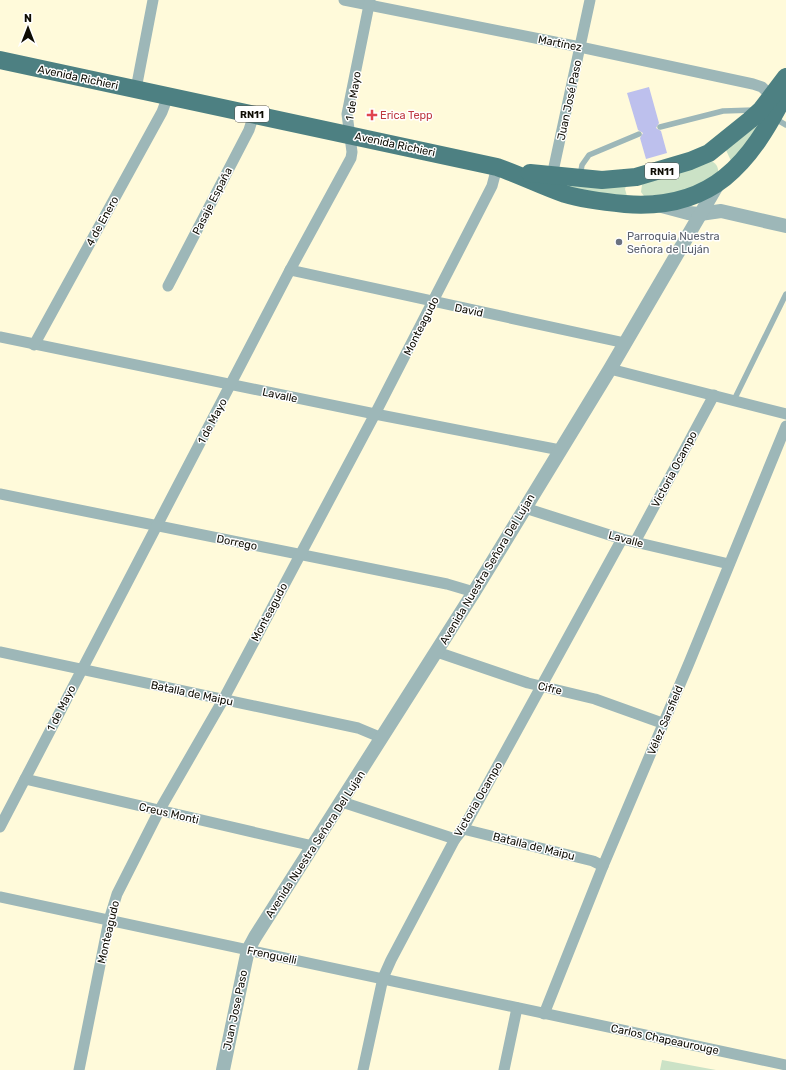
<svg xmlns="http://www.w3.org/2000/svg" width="786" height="1070" font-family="Rubik,sans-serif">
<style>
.green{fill:#cbe2c6}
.building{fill:#bdc0ed}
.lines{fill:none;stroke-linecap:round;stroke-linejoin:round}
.service{stroke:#9db7b8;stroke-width:5.5}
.minor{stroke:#9db7b8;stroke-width:11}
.tertiary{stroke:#9db7b8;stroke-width:14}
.primary{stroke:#4d8082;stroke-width:18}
.health-dot{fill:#e0444e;stroke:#fff;stroke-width:1.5}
.worship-dot{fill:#6b7280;stroke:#fff;stroke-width:1.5}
.labels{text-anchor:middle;stroke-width:3;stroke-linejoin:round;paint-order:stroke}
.shield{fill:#fff;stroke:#56554f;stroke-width:1}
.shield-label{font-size:10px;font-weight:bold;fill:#0e0c03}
.street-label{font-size:11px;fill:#0e0c03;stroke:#fff}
.health-label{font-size:11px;fill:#be3a42;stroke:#fff;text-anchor:start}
.worship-label{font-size:11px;fill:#5b616d;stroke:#fff;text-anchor:start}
</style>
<rect width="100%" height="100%" fill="#fffada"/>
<g class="green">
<path d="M762 122 732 163 726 150Z"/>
<path d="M708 159C716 163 719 166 718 175L689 192 644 196 641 192 642 185 646 180Z"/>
<path d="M550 180 627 184 625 189 628 200 603 198Z"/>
<path d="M662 1060 716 1070H660Z"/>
</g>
<path class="building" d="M649 87 659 123 656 128 661 131 667 153 646 159 640 138 643 133 638 130 627 93Z"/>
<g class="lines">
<g class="service">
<path d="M774 118 786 125"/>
<path d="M660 127 723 111 754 110"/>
<path d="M580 176 582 165 589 155 639 134"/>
<path d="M734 400 786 294"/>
</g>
<g class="minor">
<path d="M344 0 580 47 753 84 762 87 771 96"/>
<path d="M136 89 153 0"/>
<path d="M552 176 590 0"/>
<path d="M290 270 625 343"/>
<path d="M168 286 249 130 254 114"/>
<path d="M0 337 375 414 560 450"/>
<path d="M34 345 162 112 168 96"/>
<path d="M610 369 786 414"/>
<path d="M0 494 447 584 474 592"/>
<path d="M525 508 622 539 729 564"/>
<path d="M635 542 714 395"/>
<path d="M0 652 358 728 382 738"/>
<path d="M437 652 528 683 595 699 662 723"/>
<path d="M25 779 313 846"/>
<path d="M342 802 455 839"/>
<path d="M0 827 290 270 351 158 352 152 347 114 370 0"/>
<path d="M463 829 593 861 603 866"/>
<path d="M0 897 786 1065"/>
<path d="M544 1014 603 866 689 663 786 426"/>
<path d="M79 1070 109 920 117 894 159 811 223 700 375 414 492 186 497 167"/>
<path d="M363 1070 383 978 391 960 455 839 463 829 622 539"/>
<path d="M504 1070 517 1008"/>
</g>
<g class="tertiary">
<path d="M658 205 688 213 700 214 721 211 786 226"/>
<path d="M223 1070 245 964 248 950 255 937 474 592 610 369 718 184"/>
</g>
<g class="primary">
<path d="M0 60 497 167C520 175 542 186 565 194 584 200 604 202 625 204 712 211 750 164 786 92"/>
<path d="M530 173 602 180 636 177 690 161 709 153 750 120 761 110 786 77"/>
</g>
</g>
<path class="health-dot" d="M370 109h4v4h4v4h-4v4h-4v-4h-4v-4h4z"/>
<circle class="worship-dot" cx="619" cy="242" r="4"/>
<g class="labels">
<g class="shield">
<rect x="235" y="106" width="34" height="16" rx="3"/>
<rect x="645" y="163" width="34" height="16" rx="3"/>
</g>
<g class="shield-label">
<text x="252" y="118">RN11</text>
<text x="662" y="175">RN11</text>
</g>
<g class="street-label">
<text transform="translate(560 43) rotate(11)" y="4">Martínez</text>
<text transform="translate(78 77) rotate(12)" y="4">Avenida Richieri</text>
<text transform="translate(353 96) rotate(-81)" y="4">1 de Mayo</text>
<text transform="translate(569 100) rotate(-78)" y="4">Juan José Paso</text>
<text transform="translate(395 144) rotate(12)" y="4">Avenida Richieri</text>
<text transform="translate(212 201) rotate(-63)" y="4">Pasaje España</text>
<text transform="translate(102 221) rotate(-61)" y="4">4 de Enero</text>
<text transform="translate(469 310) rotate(12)" y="4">David</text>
<text transform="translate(421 326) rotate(-63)" y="4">Monteagudo</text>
<text transform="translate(280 395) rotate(12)" y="4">Lavalle</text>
<text transform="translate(212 421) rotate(-62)" y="4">1 de Mayo</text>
<text transform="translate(674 469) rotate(-62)" y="4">Victoria Ocampo</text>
<text transform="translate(626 539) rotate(15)" y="4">Lavalle</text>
<text transform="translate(237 542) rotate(11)" y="4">Dorrego</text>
<text transform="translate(487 569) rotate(-59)" y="4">Avenida Nuestra Señora Del Lujan</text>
<text transform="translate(269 612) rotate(-62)" y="4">Monteagudo</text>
<text transform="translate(550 688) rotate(13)" y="4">Cifre</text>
<text transform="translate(192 693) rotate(12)" y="4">Batalla de Maipu</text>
<text transform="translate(61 708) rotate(-63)" y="4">1 de Mayo</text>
<text transform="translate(665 720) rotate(-67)" y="4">Vélez Sarsfield</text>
<text transform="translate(478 799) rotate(-60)" y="4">Victoria Ocampo</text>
<text transform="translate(169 813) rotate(13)" y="4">Creus Monti</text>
<text transform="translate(315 844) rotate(-57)" y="4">Avenida Nuestra Señora Del Lujan</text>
<text transform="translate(534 846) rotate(14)" y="4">Batalla de Maipu</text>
<text transform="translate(108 932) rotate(-77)" y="4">Monteagudo</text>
<text transform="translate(272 955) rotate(12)" y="4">Frenguelli</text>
<text transform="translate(235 1010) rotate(-78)" y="4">Juan Jose Paso</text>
<text transform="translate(665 1039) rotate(12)" y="4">Carlos Chapeaurouge</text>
</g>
<g class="health-label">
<text x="380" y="119">Erica Tepp</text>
</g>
<g class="worship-label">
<text x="627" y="240">Parroquia Nuestra<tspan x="627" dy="13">Señora de Luján</tspan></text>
</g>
</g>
<g transform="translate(28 28)" stroke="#ffffff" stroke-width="3" paint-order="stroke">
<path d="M0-3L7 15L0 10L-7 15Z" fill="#0e0c03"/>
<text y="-6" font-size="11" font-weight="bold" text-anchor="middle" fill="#0e0c03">N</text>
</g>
</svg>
